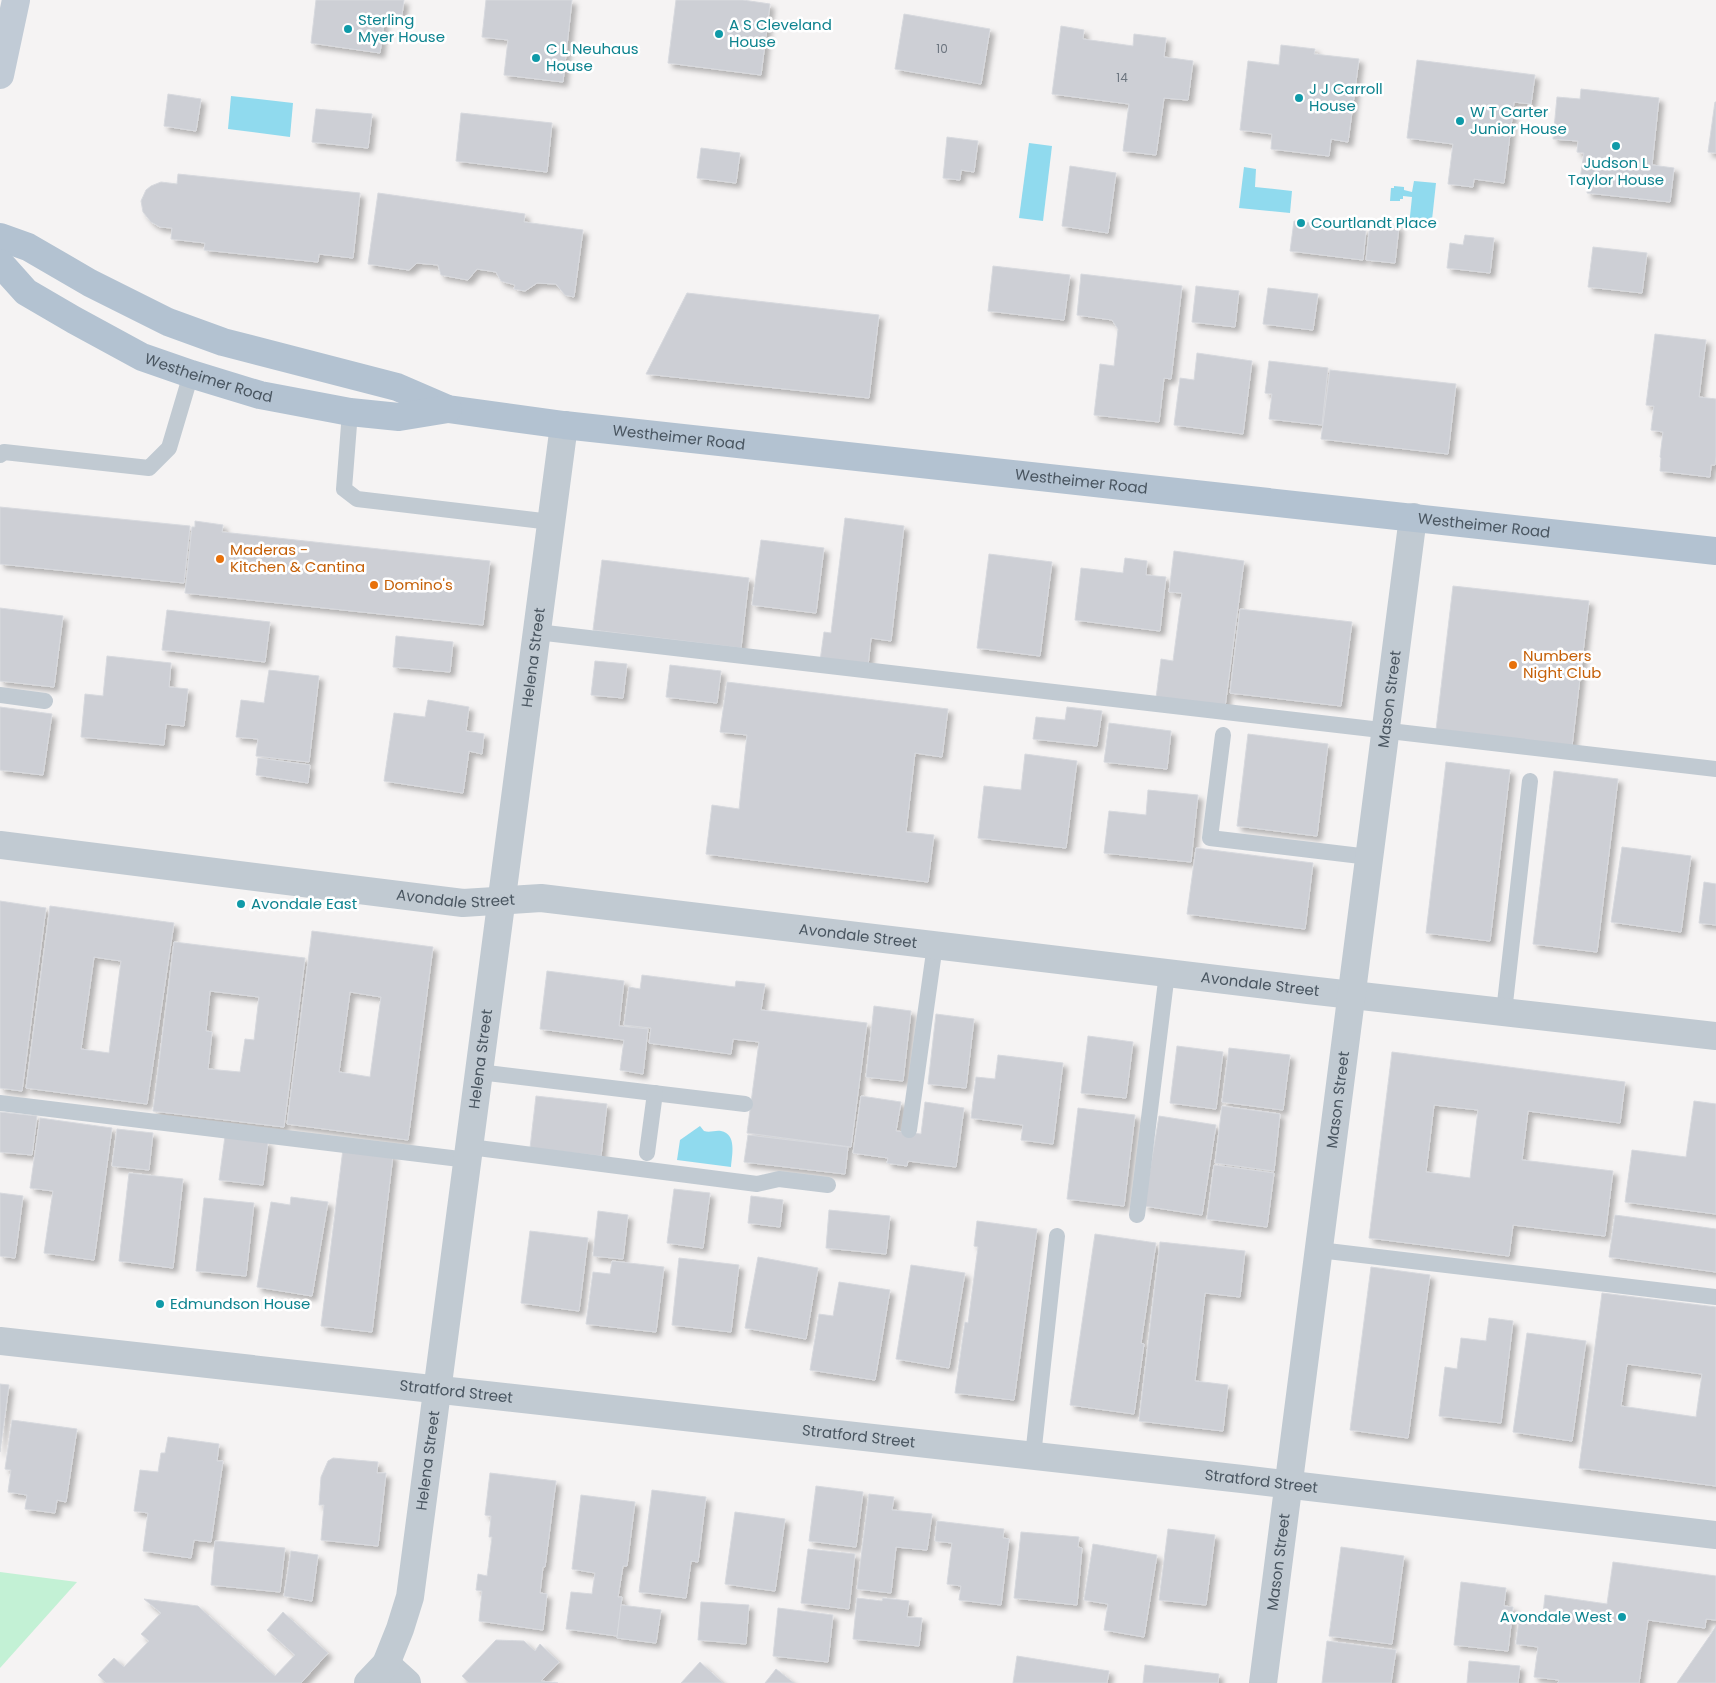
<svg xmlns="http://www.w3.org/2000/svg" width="1716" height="1683" font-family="Poppins,sans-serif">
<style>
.green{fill:#c3f1d5}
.water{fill:#90daee}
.building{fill:#cdcfd5;stroke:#d7d9de;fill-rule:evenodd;filter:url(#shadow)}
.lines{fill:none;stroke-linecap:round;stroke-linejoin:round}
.lane{stroke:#c1cad2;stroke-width:16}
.street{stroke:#c1cad2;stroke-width:28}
.secondary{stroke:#c1cbd6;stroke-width:28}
.primary{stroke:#b3c2d1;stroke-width:28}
.culture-dot{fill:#0f9aa8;stroke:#fff;stroke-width:2}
.food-dot{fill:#e8710a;stroke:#fff;stroke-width:2}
.labels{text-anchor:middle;stroke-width:5;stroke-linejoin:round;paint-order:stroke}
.number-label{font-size:12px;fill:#6b747e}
.culture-label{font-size:15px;fill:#0d838f;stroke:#fff;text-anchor:start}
.street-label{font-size:15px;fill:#4a5661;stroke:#fff}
.food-label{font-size:15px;fill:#c56008;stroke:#fff;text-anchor:start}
</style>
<defs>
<filter id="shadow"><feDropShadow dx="4.5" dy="4.5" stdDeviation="2.5" flood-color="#0004"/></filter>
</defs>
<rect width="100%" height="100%" fill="#f5f3f3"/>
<path class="green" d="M0 1572 77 1582 0 1668Z"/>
<g class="water">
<path d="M231 96 293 103 290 137 228 129Z"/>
<path d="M1029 143 1052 146 1043 221 1019 218Z"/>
<path d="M1244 167 1256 169 1255 187 1292 191 1290 213 1239 208Z"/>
<path d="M1414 181 1436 183 1431 229 1409 226 1412 197 1403 196V199H1400V201H1390L1391 188H1394V186L1404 187V190L1412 192Z"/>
<path d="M700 1126 704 1131C710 1133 715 1130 721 1131 737 1134 732 1155 731 1167L677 1160 680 1140Z"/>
</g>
<g class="building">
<path d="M316 0H404L402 15 385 14 380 53 311 43Z"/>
<path d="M486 0H572L563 82 504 75 508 40 482 37Z"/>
<path d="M676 0H743L770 4 761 75 668 63Z"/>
<path d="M904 14 990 29 981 84 895 69Z"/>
<path d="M1061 26 1084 30 1083 39 1133 46 1134 34 1166 38 1164 57 1193 61 1188 100 1164 98 1156 155 1123 151 1129 104 1052 94Z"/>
<path d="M1281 45 1315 49 1314 54 1359 59 1348 142 1331 139 1329 156 1271 149 1272 134 1240 130 1248 61 1279 65Z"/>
<path d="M1417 60 1535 75 1531 104 1514 102 1504 183 1474 179 1473 187 1448 184 1453 144 1407 138Z"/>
<path d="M1581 89 1659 98 1652 165 1674 168 1670 202 1587 193 1589 179H1580L1584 153 1577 152 1578 141 1553 139 1557 97 1580 99Z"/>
<path d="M168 94 201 99 196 131 164 126Z"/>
<path d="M1715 102H1716V153L1708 152Z"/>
<path d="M316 109 372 114 368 148 312 142Z"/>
<path d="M461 113 552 123 547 172 456 161Z"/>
<path d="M947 137 978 141 974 172 961 170 960 180 943 178Z"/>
<path d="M701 148 740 153 736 183 697 178Z"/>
<path d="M1070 166 1116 173 1108 233 1062 226Z"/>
<path d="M178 174 360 193 353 258 319 254 318 262 204 250 205 243 171 239 172 228 160 227 151 222 143 212 141 201 146 190 151 186 161 182 177 184Z"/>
<path d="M378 193 525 214 524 222 583 230 574 297 565 295 556 284 537 283 525 291 514 289 515 285 501 281 496 272 477 269 468 280 441 275 438 265 417 263 409 270 368 264Z"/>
<path d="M1294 221 1366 230 1363 260 1290 251Z"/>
<path d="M1370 223 1399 226 1395 263 1366 260Z"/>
<path d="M1465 235 1494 238 1490 273 1447 268 1450 243 1463 245Z"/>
<path d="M1593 247 1647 253 1642 293 1588 287Z"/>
<path d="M993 266 1070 275 1064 320 988 311Z"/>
<path d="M1081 274 1182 286 1171 379 1164 378 1159 422 1094 415 1100 364 1114 366 1118 329 1112 320 1077 315Z"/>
<path d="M1196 286 1239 291 1235 327 1192 322Z"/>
<path d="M1268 288 1318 294 1313 330 1263 324Z"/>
<path d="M687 293 879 315 869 398 646 374Z"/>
<path d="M1655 334 1706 340 1699 397 1716 399V456L1715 465H1711L1710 477 1660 471 1661 458 1660 457 1663 432 1651 430 1654 406 1646 405Z"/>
<path d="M1197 353 1252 361 1243 434 1174 425 1180 378 1194 380Z"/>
<path d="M1269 361 1328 368 1322 425 1269 419 1272 394 1265 393Z"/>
<path d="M1330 370 1456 384 1448 454 1321 439Z"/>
<path d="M0 507 190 526 184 583 0 564Z"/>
<path d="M845 518 904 526 891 641 871 638 868 666 820 661 824 632 831 633Z"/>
<path d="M195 521 223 525 222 532 490 561 483 625 185 593 192 527H195Z"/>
<path d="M761 540 824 548 816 613 752 605Z"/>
<path d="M1174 551 1244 561 1225 707 1156 698 1161 659 1173 661 1182 593 1169 592Z"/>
<path d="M989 554 1052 562 1040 656 977 648Z"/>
<path d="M1125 558 1147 561 1146 575 1166 577 1160 631 1075 620 1081 568 1123 573Z"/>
<path d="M602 560 749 578 741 648 593 630Z"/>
<path d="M1453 586 1589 601 1572 746 1436 730Z"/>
<path d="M0 608 63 616 54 687 0 681Z"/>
<path d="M1240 609 1352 622 1341 706 1230 693Z"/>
<path d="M167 610 270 622 265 662 162 650Z"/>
<path d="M396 636 453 642 450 672 393 667Z"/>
<path d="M107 656 171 663 169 687 188 689 184 726 166 724 164 745 81 737 85 694 103 696Z"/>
<path d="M595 661 627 664 623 698 591 695Z"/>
<path d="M670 665 721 671 717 703 666 697Z"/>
<path d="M269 670 319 676 309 762 256 756 258 739 236 737 241 700 264 703Z"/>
<path d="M727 682 948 709 942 757 915 753 906 832 934 835 928 882 706 854 712 805 739 809 747 735 720 732Z"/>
<path d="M428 700 469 707 466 731 484 734 482 754 469 751 463 793 384 781 394 713 425 717Z"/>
<path d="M0 707 52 714 43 775 0 770Z"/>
<path d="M1067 707 1102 711 1097 746 1033 739 1036 717 1065 720Z"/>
<path d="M1109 723 1171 731 1167 769 1104 762Z"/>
<path d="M1248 734 1328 744 1317 836 1237 826Z"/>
<path d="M1025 754 1077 761 1066 848 978 838 984 786 1021 790Z"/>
<path d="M258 758 310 765 308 783 256 775Z"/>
<path d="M1446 762 1510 770 1490 941 1426 933Z"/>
<path d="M1554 771 1618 779 1597 952 1533 944Z"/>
<path d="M1148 790 1198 795 1191 862 1104 853 1109 811 1146 815Z"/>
<path d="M1622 847 1691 856 1681 932 1611 922Z"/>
<path d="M1196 848 1313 863 1305 929 1187 914Z"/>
<path d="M1704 882 1716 884V925L1699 923Z"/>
<path d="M0 901 46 908 22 1091 0 1088Z"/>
<path d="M50 906 174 923 147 1104 26 1088ZM94 957 121 961 109 1053 81 1049Z"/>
<path d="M312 931 433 947 408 1140 287 1124ZM350 992 381 997 370 1077 339 1072Z"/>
<path d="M174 942 305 958 284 1127 153 1111ZM210 991 259 997 254 1040 245 1039 240 1072 208 1069 212 1032 206 1031Z"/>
<path d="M547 971 624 981 619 1026 648 1029 643 1074 620 1070 624 1040 540 1029Z"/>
<path d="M642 975 735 987 736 981 765 984 761 1010 867 1023 851 1147 747 1133 759 1042 733 1039 731 1054 649 1043 651 1028 624 1025 629 987 640 989Z"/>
<path d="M874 1006 911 1011 903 1081 866 1077Z"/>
<path d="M936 1014 974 1019 966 1088 928 1084Z"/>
<path d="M1088 1036 1133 1042 1126 1098 1081 1093Z"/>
<path d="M1177 1046 1223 1052 1216 1109 1170 1103Z"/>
<path d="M1229 1048 1290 1055 1283 1110 1222 1102Z"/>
<path d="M1392 1052 1625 1082 1620 1123 1528 1111 1522 1160 1613 1171 1605 1236 1513 1225 1509 1256 1369 1238ZM1434 1105 1478 1110 1470 1178 1426 1172Z"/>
<path d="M998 1055 1063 1063 1053 1144 1021 1140 1023 1125 971 1118 976 1077 995 1079Z"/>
<path d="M536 1096 607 1104 601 1156 530 1148Z"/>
<path d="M861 1096 901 1102 896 1131 921 1134 925 1102 964 1108 956 1167 908 1161 907 1166 887 1163 888 1158 853 1153Z"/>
<path d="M1694 1101 1716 1104V1214L1625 1202 1632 1150 1686 1157Z"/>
<path d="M1222 1106 1280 1114 1274 1171 1215 1163Z"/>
<path d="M1078 1108 1135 1115 1124 1206 1067 1199Z"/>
<path d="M0 1112 37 1116 32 1155 0 1152Z"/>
<path d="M1159 1116 1216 1125 1202 1215 1144 1206Z"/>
<path d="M40 1118 112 1128 94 1260 44 1253 53 1191 30 1188Z"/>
<path d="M117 1129 153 1133 149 1170 112 1166Z"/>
<path d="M748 1135 848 1147 845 1174 744 1162Z"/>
<path d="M225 1136 268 1142 263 1185 219 1180Z"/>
<path d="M343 1149 393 1155 372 1332 321 1326Z"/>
<path d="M1214 1165 1274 1173 1267 1227 1207 1219Z"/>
<path d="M129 1173 183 1179 173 1268 119 1261Z"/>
<path d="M674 1189 710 1193 703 1248 667 1243Z"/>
<path d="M0 1193 23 1196 15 1258 0 1256Z"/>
<path d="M751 1196 783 1200 780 1227 748 1223Z"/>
<path d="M291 1197 328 1202 312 1296 257 1287 271 1202 290 1205Z"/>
<path d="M204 1198 254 1203 246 1276 196 1271Z"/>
<path d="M829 1210 890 1216 886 1254 826 1248Z"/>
<path d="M598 1211 628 1215 623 1259 593 1256Z"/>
<path d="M1615 1215 1716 1229V1272L1609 1257Z"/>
<path d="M977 1221 1037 1229 1014 1400 955 1393 965 1322 968 1323 978 1247 974 1246Z"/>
<path d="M530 1231 588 1238 579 1311 521 1303Z"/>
<path d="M1095 1234 1156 1243 1141 1343 1144 1344 1134 1414 1070 1405Z"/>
<path d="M1160 1242 1245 1251 1240 1297 1205 1293 1195 1381 1228 1385 1223 1431 1139 1421Z"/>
<path d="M758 1257 818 1268 806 1339 745 1328Z"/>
<path d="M679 1258 739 1265 731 1332 672 1325Z"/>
<path d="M612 1261 664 1267 656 1332 586 1324 593 1272 610 1274Z"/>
<path d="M911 1265 965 1273 949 1368 896 1359Z"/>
<path d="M1371 1267 1430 1275 1408 1438 1350 1430Z"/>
<path d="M839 1282 890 1290 875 1380 810 1370 819 1314 833 1316Z"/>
<path d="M1602 1293 1716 1307V1486L1579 1468ZM1627 1364 1702 1374 1696 1417 1621 1406Z"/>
<path d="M1489 1318 1513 1321 1501 1423 1439 1416 1445 1367 1457 1369 1461 1338 1486 1341Z"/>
<path d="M1527 1333 1586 1341 1572 1441 1513 1432Z"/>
<path d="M0 1384 9 1385 0 1452Z"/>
<path d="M12 1420 77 1429 66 1502 57 1500 55 1513 25 1509 27 1495 8 1492 11 1470 5 1469Z"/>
<path d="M168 1437 219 1444 217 1461H223L211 1542 194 1540 191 1558 143 1551 148 1513 134 1511 140 1470 158 1472 161 1453H165Z"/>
<path d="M333 1458 378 1462 377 1473H386L378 1546 321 1540 324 1505H319L321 1477 328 1461Z"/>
<path d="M490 1473 556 1481 545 1567H543L540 1593 547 1594 543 1630 479 1621 482 1591 476 1590 478 1574 487 1576 492 1537H489L491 1516 485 1515Z"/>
<path d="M816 1486 863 1492 856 1547 809 1541Z"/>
<path d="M652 1490 706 1497 698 1562 691 1561 686 1598 639 1592Z"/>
<path d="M869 1494 894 1497 892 1510 932 1514 927 1550 896 1547 891 1593 857 1589Z"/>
<path d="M581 1495 635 1502 627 1566H623L618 1597H622L617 1636 566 1629 571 1592 592 1594 595 1573 572 1569Z"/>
<path d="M735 1512 785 1519 775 1591 725 1584Z"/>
<path d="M937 1521 1004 1529 1003 1538 1009 1539 1001 1605 959 1600 961 1586 947 1584 952 1543 935 1541Z"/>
<path d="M1168 1529 1215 1535 1206 1605 1159 1600Z"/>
<path d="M1021 1532 1079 1537 1078 1547 1082 1548 1077 1605 1014 1598Z"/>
<path d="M215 1541 285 1548 280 1592 211 1585Z"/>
<path d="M1093 1544 1157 1555 1144 1637 1104 1630 1108 1604 1084 1600Z"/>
<path d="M1341 1547 1404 1556 1392 1644 1329 1636Z"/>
<path d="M808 1549 855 1554 849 1609 801 1603Z"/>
<path d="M291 1551 318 1555 312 1601 284 1596Z"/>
<path d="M1613 1562 1716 1576V1620L1706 1619 1705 1628 1648 1620 1639 1683H1558L1559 1680 1534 1677 1538 1647 1516 1644 1519 1620 1542 1624 1545 1595 1607 1604Z"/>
<path d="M1461 1582 1506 1588 1504 1606 1513 1607 1508 1651 1454 1645Z"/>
<path d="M857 1598 882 1601 883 1598 909 1601 907 1617 922 1618 919 1646 853 1639Z"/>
<path d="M144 1599 198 1606 275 1676 295 1655 267 1630 283 1612 328 1653 301 1683H106L98 1675 114 1658 124 1667 149 1641 141 1634 161 1613Z"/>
<path d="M701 1602 749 1605 746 1644 698 1640Z"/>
<path d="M621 1605 661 1610 656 1643 617 1638Z"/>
<path d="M778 1608 833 1615 828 1662 773 1656Z"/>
<path d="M1716 1626V1683H1677L1711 1634Z"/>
<path d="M496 1640 524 1641 535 1651 540 1644 559 1662 541 1681 558 1683H469L462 1676Z"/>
<path d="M1327 1641 1396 1650 1391 1683H1322Z"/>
<path d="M1017 1656 1109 1671 1107 1683H1013Z"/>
<path d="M1469 1661 1520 1666 1518 1683H1467Z"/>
<path d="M700 1662 723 1683H681Z"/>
<path d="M1145 1665 1219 1674 1218 1683H1143Z"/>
<path d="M776 1669 794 1683H765Z"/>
</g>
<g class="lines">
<g class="lane">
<path d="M350 412 344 489 357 499 551 522"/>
<path d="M0 455 4 452 149 468 169 448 191 374"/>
<path d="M537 632 1716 769"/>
<path d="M0 695 45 701"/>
<path d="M1223 735 1210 838 1369 857"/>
<path d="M1504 1012 1530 781"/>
<path d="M479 1072 745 1104"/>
<path d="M0 1103 468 1160"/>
<path d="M909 1130 935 945"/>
<path d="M470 1147 757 1184 779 1179 828 1185"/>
<path d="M647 1153 655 1093"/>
<path d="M1137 1215 1167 973"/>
<path d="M1319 1250 1716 1297"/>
<path d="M1033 1456 1057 1236"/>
</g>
<g class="street">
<path id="s1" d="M0 845 463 903 541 898 1308 990 1716 1036"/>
<path id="s2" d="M0 1341 1242 1479 1716 1535"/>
<path d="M386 1664 407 1683"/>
<path id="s3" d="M368 1683 386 1664 400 1629 410 1597 564 425"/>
<path id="s4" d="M1263 1683 1413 517"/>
</g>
<path class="secondary" d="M0 75 16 0"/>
<g class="primary">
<path id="s5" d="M0 237 28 247 90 283 168 322 223 342 397 387 448 409 564 425 1716 551"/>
<path id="s6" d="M0 263 26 292 74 320 142 357 191 374 260 395 350 412 399 417 448 409"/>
</g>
</g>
<g class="culture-dot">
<circle cx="348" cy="29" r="5"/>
<circle cx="719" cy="34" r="5"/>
<circle cx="536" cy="58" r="5"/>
<circle cx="1299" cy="98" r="5"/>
<circle cx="1460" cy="121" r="5"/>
<circle cx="1616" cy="146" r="5"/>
<circle cx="1301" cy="223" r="5"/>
<circle cx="241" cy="904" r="5"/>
<circle cx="160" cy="1304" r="5"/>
<circle cx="1622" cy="1617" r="5"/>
</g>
<g class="food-dot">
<circle cx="220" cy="559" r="5"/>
<circle cx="374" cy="585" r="5"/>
<circle cx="1513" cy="665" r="5"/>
</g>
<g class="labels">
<g class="number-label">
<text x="942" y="53">10</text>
<text x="1122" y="82">14</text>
</g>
<g class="culture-label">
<text x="358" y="25">Sterling<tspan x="358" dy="17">Myer House</tspan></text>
<text x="729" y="30">A S Cleveland<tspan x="729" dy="17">House</tspan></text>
<text x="546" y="54">C L Neuhaus<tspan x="546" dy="17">House</tspan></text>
<text x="1309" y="94">J J Carroll<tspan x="1309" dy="17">House</tspan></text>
<text x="1470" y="117">W T Carter<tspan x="1470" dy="17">Junior House</tspan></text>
<text x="1616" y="168" text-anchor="middle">Judson L<tspan x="1616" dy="17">Taylor House</tspan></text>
<text x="1311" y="228">Courtlandt Place</text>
<text x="251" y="909">Avondale East</text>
<text x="170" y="1309">Edmundson House</text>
<text x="1612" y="1622" text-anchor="end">Avondale West</text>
</g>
<g class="street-label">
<text dy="5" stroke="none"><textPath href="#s6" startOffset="242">Westheimer Road</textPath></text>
<text dy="5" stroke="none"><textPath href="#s5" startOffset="715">Westheimer Road</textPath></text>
<text dy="5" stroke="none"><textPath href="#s5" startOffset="1120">Westheimer Road</textPath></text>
<text dy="5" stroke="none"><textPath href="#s5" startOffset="1525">Westheimer Road</textPath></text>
<text dy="5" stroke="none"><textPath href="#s3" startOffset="1045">Helena Street</textPath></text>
<text dy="5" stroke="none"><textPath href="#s4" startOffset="992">Mason Street</textPath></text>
<text dy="5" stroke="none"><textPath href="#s1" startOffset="459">Avondale Street</textPath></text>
<text dy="5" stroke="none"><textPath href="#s1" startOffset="864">Avondale Street</textPath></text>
<text dy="5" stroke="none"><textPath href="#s1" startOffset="1269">Avondale Street</textPath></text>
<text dy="5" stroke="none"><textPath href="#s3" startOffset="640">Helena Street</textPath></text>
<text dy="5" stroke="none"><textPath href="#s4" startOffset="588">Mason Street</textPath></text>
<text dy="5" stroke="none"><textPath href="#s2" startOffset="459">Stratford Street</textPath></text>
<text dy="5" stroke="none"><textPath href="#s2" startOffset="864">Stratford Street</textPath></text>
<text dy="5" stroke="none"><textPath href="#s3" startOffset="235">Helena Street</textPath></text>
<text dy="5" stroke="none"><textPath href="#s2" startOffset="1269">Stratford Street</textPath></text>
<text dy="5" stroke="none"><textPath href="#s4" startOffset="122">Mason Street</textPath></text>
</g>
<g class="food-label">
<text x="230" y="555">Maderas -<tspan x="230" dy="17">Kitchen &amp; Cantina</tspan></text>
<text x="384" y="590">Domino's</text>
<text x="1523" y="661">Numbers<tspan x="1523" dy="17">Night Club</tspan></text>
</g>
</g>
</svg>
